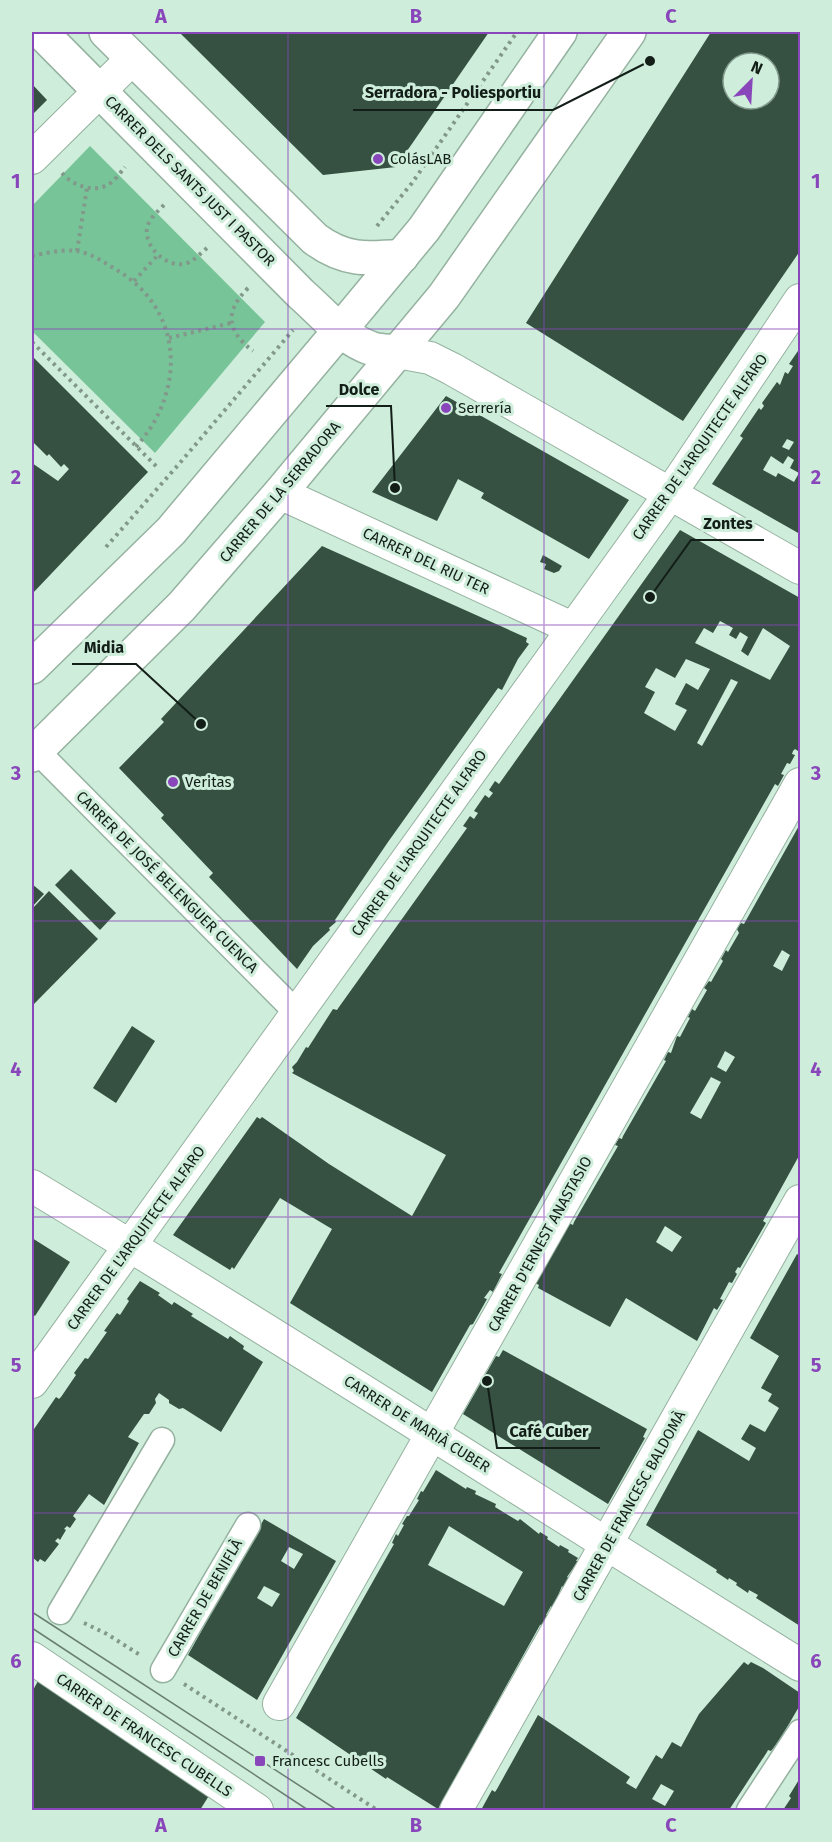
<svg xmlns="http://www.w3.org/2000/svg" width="832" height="1842" font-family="'Fira Sans',sans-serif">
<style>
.green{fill:#77c499}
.building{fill:#365041;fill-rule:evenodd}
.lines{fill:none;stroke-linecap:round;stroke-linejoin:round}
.pedestrian-casing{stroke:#95b2a0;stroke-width:27}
.minor-casing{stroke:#95b2a0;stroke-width:34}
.tertiary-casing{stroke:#95b2a0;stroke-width:36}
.primary-casing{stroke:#95b2a0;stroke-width:36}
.path{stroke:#81988a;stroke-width:4;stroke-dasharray:3 4.5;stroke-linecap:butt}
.pedestrian{stroke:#fff;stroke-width:24}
.minor{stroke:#fff;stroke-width:32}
.tertiary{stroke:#fff;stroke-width:33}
.primary{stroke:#fff;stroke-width:33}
.tram{stroke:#6a7f73;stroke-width:1.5}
.grid{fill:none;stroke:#8946ba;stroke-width:1.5;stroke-opacity:0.55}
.poi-dot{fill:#8946ba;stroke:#ceedda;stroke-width:2}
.labels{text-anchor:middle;stroke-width:6;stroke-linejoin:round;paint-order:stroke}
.poi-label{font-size:15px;fill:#121e17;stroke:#ceedda;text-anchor:start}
.street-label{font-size:15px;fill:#121e17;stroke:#ceedda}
.leader{fill:none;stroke:#121e17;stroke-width:2}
.callout-dot{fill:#121e17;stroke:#ceedda;stroke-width:2}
.callout-label{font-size:16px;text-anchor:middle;font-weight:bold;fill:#121e17;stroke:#ceedda;stroke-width:6;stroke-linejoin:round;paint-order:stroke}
.neatline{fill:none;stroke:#8946ba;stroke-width:2}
.grid-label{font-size:20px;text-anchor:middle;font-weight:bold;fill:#8946ba}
</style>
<rect width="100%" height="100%" fill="#ceedda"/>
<path class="green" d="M90 146 265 322 155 453 32 331V206Z"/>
<g class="building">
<path d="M179 32H489L396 167 323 175Z"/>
<path d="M711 32H800V251L683 421 526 323ZM733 63H769V99H733Z"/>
<path d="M32 84 47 100 32 115Z"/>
<path d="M800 348V433L798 438 800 439V534L712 484 743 438 740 436 759 408 761 410 764 406 762 403 777 382 780 385 785 372 788 374 793 366 789 364ZM787 439 794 442 789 450 782 447ZM771 456 783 464 788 456 794 460 790 468 799 473 794 482 778 473 776 477 763 470Z"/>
<path d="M32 356 148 472 32 594V463L58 481 69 469 64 464 61 467 49 454 47 456 32 441Z"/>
<path d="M446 396 629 500 589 559 481 498 484 493 458 479 437 521 372 492Z"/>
<path d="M680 530 800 598V746L798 751 795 749 793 751 792 754 795 755 790 764 787 763 781 774 784 775 778 786 775 784 499 1273 502 1274 493 1292 490 1290 484 1298 487 1299 473 1324 470 1325 432 1392 290 1303 332 1229 280 1198 234 1269 232 1267 230 1270 173 1235 257 1117 260 1119 262 1117 329 1164 412 1216 446 1155 292 1073 294 1071 292 1067 297 1062 306 1047 308 1048 333 1009 337 1010 339 1007 467 828 463 826 470 816 474 819 478 813 474 811 485 795 489 798 493 793 489 790 495 781 499 784 504 777ZM720 621 733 628 729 635 736 639 740 632 748 637 741 651 748 656 763 628 790 646 770 680 695 643 704 628 713 633ZM686 659 710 669 698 690 686 683 675 704 687 710 675 731 644 713 655 692 645 687 656 668 675 678ZM731 679 738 682 702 746 697 743Z"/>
<path d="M322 546 527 638 526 642 529 644 518 659 502 690 498 688 388 842 335 920 336 922 329 928 330 930 313 946 297 969 209 877 213 873 161 818 164 815 119 768 164 722 161 719Z"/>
<path d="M543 555 562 566 559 571 554 573 544 569 546 564 540 562Z"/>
<path d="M800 824V1154L763 1221 766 1223 740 1268 738 1267 735 1272 737 1274 732 1283 729 1282 720 1299 723 1300 717 1310 714 1308 697 1341 626 1298 610 1327 538 1288 539 1285 535 1283 569 1223 573 1225 574 1222 618 1146 615 1145 619 1138 622 1139 623 1136 666 1061 664 1060 668 1052 671 1053 677 1036 680 1037 690 1018 688 1017 692 1009 695 1011 707 990 704 988 709 981 711 982 723 961 721 959 726 950 728 952 739 933 737 929 741 923 744 924ZM782 950 790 955 782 971 773 966ZM725 1051 735 1057 726 1072 717 1067ZM711 1077 721 1082 701 1119 690 1113ZM665 1226 682 1237 672 1252 656 1242Z"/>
<path d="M71 869 116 913 100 930 55 885Z"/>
<path d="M32 884 44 894 32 907Z"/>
<path d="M49 891 98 939 32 1006V909Z"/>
<path d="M132 1026 155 1041 116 1103 93 1088Z"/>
<path d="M32 1238 70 1262 35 1316 32 1314Z"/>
<path d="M797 1254 800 1256V1626L756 1598 758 1595 749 1590 748 1593 736 1585 737 1583 729 1578 728 1580 716 1572 717 1570 646 1525 698 1430 749 1461 756 1448 741 1439 750 1424 765 1432 779 1408 768 1401 772 1394 761 1388 779 1356 750 1338Z"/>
<path d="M140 1281 160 1293 158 1295 172 1305 174 1302 193 1314 191 1316 228 1339 230 1336 244 1346 243 1349 263 1362 221 1432 183 1408 179 1409 169 1403V1400L159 1393 155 1399 156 1403 149 1414H144L128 1437 139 1443 104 1505 89 1494 73 1516 76 1519 70 1528 67 1526 64 1529 66 1530 60 1540 58 1538 55 1541 59 1544 45 1562 40 1559 38 1562 32 1557V1432L56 1397 59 1399 61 1397 76 1375 74 1373 85 1358 88 1359 107 1332 104 1331 117 1313 120 1315 129 1301 127 1299Z"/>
<path d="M503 1350 647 1429 643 1437 645 1438 608 1504 463 1414 496 1356 499 1357Z"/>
<path d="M436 1470 466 1489 467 1487 476 1491 475 1494 496 1504 495 1507 518 1521 520 1519 539 1534 540 1532 548 1537 547 1539 559 1547 560 1545 569 1550 568 1552 578 1558 576 1561H578L567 1577 569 1578 564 1588 562 1586 553 1608 551 1606 546 1615H548L543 1624 540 1625 438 1809 387 1777 386 1779 296 1718 394 1544 392 1543 396 1534 398 1536 404 1525 402 1524 407 1516H409L419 1500 417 1499 421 1491 423 1492ZM449 1526 523 1572 504 1606 428 1565Z"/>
<path d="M264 1519 336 1561 257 1700 188 1655ZM289 1547 303 1554 294 1569 281 1561ZM264 1586 280 1594 272 1607 257 1598Z"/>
<path d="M744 1662 748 1665 751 1662 763 1668 800 1693V1705L779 1741 771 1751 768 1750 767 1752 729 1810H481L492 1790 495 1792 497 1789 538 1715 630 1777 626 1783 636 1789 656 1755 662 1759 672 1742 681 1747 699 1714ZM661 1784 674 1791 665 1806 652 1799Z"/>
<path d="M38 1681 210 1794 200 1810H32V1692Z"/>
<path d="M800 1778V1810H783L791 1798 789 1796Z"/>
</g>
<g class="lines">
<defs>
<g id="pedestrian">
<path d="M36 750 297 1013"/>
<path d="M60 1612 162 1440"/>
<path d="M163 1670 248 1525"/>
<path d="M749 1810 800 1732"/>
</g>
<g id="minor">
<path d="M32 158 133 58"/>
<path d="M397 352 430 358 452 369 800 568"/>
<path d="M280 493 572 628"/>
<path d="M32 1186C290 1342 544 1506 800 1665"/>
<path d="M32 1382 670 494 800 300"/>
<path d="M32 1658 257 1810"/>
<path d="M279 1704 800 784"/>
<path d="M456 1810 800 1201"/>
</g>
<g id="tertiary">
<path d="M41 32 301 294C323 313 344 340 373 349 380 351 389 351 397 352"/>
<path d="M106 32 315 239C345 261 366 259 402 256"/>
</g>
<g id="primary">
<path d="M32 667 171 531 340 330 424 229 560 32"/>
<path d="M32 755 182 606 280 493 444 296 629 32"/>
</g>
</defs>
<use href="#pedestrian" class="pedestrian-casing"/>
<use href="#minor" class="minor-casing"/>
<use href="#tertiary" class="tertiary-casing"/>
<use href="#primary" class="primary-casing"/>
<g class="path">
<path d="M62 173C72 185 93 193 107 185 114 182 120 173 125 167"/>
<path d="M164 205C157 212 149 219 147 228 144 247 166 267 184 264 193 262 200 254 207 248"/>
<path d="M377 226 412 183 517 32"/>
<path d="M77 251 87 188"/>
<path d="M32 256C45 253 64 249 77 251 90 253 104 262 115 269 166 298 184 354 161 408 155 423 146 435 136 447"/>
<path d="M134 281 158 255"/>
<path d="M248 288C224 312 227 331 253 351"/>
<path d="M169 338 231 323"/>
<path d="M32 342 158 468"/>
<path d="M106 547 179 464 293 330"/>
<path d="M84 1623 107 1634 140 1655"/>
<path d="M184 1684 377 1810"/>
</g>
<use href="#pedestrian" class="pedestrian"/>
<use href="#minor" class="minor"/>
<use href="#tertiary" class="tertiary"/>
<use href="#primary" class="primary"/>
<g class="tram">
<path d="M32 1612 337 1810"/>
<path d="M32 1628 308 1810"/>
</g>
</g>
<path class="grid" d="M288 32V1810M544 32V1810M32 329H800M32 625H800M32 921H800M32 1217H800M32 1513H800"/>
<g class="poi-dot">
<circle cx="378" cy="159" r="6"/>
<circle cx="446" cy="408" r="6"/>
<circle cx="173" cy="782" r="6"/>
<rect x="254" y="1755" width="12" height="12" rx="3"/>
</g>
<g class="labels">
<g class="poi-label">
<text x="390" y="164">ColásLAB</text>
<text x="458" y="413">Serrería</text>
<text x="185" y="787">Veritas</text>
<text x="272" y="1766">Francesc Cubells</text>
</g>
<g class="street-label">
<text transform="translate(190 181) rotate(45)" y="5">CARRER DELS SANTS JUST I PASTOR</text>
<text transform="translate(700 447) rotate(-55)" y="5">CARRER DE L'ARQUITECTE ALFARO</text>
<text transform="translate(280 492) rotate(-50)" y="5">CARRER DE LA SERRADORA</text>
<text transform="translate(426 561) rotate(25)" y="5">CARRER DEL RIU TER</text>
<text transform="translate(419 843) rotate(-55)" y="5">CARRER DE L'ARQUITECTE ALFARO</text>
<text transform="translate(167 882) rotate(45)" y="5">CARRER DE JOSÉ BELENGUER CUENCA</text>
<text transform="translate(136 1238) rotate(-54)" y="5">CARRER DE L'ARQUITECTE ALFARO</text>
<text transform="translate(540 1244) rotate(-61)" y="5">CARRER D'ERNEST ANASTASIO</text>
<text transform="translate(417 1424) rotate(32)" y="5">CARRER DE MARIÀ CUBER</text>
<text transform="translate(629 1506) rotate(-61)" y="5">CARRER DE FRANCESC BALDOMÀ</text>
<text transform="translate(205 1598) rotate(-60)" y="5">CARRER DE BENIFLÀ</text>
<text transform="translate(144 1735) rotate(34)" y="5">CARRER DE FRANCESC CUBELLS</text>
</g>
</g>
<path class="leader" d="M650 61L553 110H353M395 488L391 406H326M650 597L691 540H764M201 724L136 664H72M487 1381L497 1448H600"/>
<g class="callout-dot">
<circle cx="650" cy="61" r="6"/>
<circle cx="395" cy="488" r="6"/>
<circle cx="650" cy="597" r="6"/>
<circle cx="201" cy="724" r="6"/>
<circle cx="487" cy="1381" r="6"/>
</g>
<g class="callout-label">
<text x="453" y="98">Serradora - Poliesportiu</text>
<text x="359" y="395">Dolce</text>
<text x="728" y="529">Zontes</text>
<text x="104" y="653">Midia</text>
<text x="549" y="1437">Café Cuber</text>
</g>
<rect width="832" height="1842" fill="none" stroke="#ceedda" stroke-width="66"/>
<g transform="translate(751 81) rotate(24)"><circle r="28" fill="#ceedda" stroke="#839a8c" stroke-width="1.5"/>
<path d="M0-4.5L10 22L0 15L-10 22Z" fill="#8946ba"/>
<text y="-9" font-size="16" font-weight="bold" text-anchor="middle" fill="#121e17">N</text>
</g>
<rect x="33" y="33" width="766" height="1776" class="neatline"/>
<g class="grid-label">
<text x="161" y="23">A</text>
<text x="416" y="23">B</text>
<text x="671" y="23">C</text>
<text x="16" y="188">1</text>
<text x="816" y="188">1</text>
<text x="16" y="484">2</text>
<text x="816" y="484">2</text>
<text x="16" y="780">3</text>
<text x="816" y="780">3</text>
<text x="16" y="1076">4</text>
<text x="816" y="1076">4</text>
<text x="16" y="1372">5</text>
<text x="816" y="1372">5</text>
<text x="16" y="1668">6</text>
<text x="816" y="1668">6</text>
<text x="161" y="1832">A</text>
<text x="416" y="1832">B</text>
<text x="671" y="1832">C</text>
</g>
</svg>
